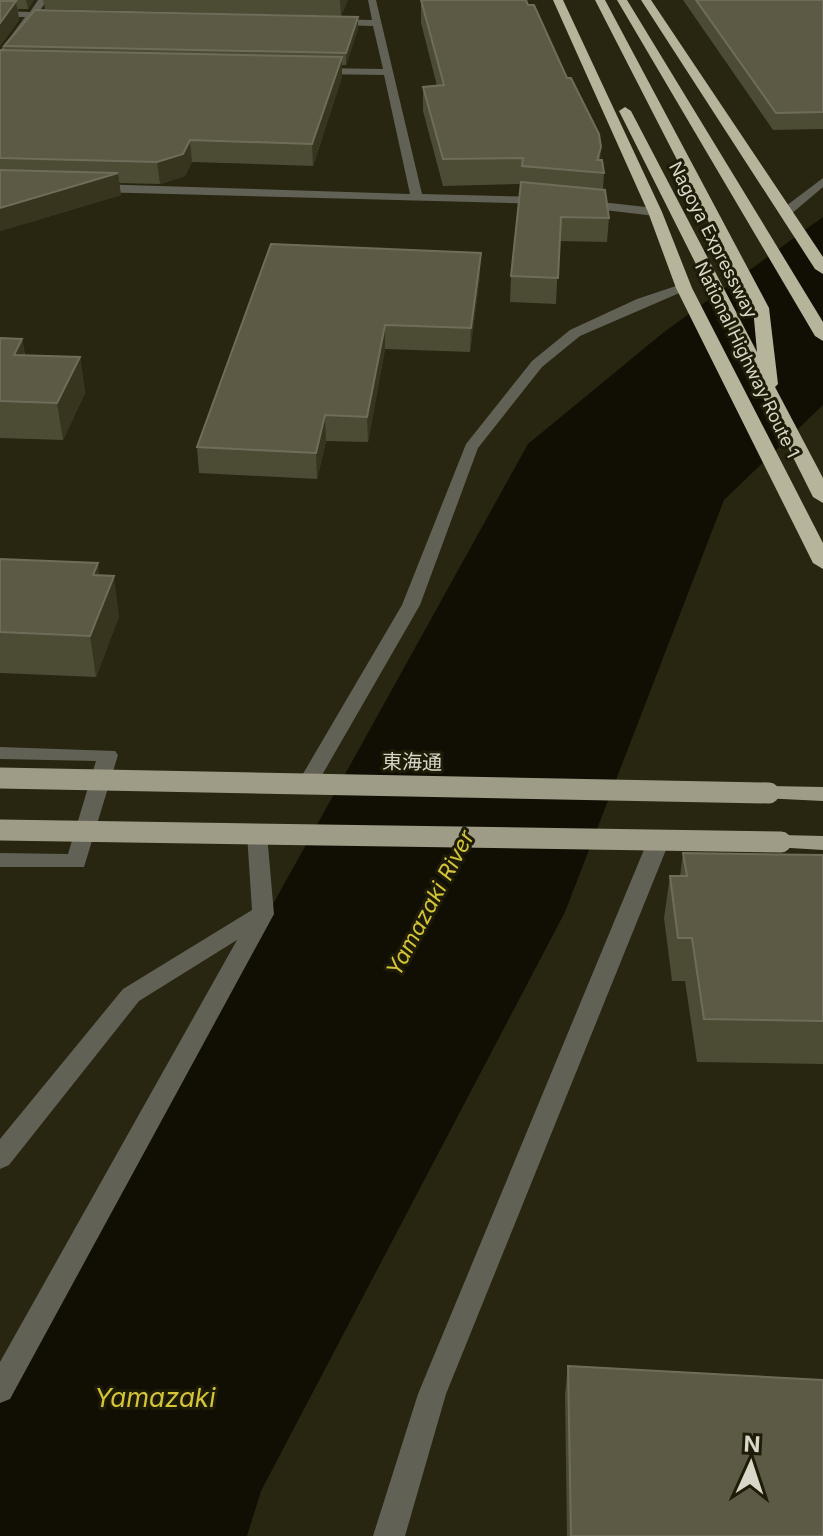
<svg xmlns="http://www.w3.org/2000/svg" width="823" height="1536" font-family="Inter,'Noto Sans JP',sans-serif">
<style>
.water{fill:#110f04}
.lines{fill:none;stroke-linecap:round;stroke-linejoin:round}
.minor{fill:#626156;fill-rule:evenodd}
.major{fill:#9e9c87;fill-rule:evenodd}
.highway{fill:#b6b49a;fill-rule:evenodd}
.major-bridge{stroke:#9e9c87;stroke-width:21}
.wall{fill:#4c4b34}
.shaded-wall{fill:#38351f}
.building{fill:#5c5a44;stroke:#6f6d59;stroke-width:2}
.labels{text-anchor:middle;stroke-width:6;stroke-linejoin:round;paint-order:stroke}
.far-street-label{font-size:18px;fill:#d8d7ca;stroke:#1e1c07}
.street-label{font-size:20px;fill:#d8d7ca;stroke:#1e1c07}
.water-label{font-size:22px;font-style:italic;fill:#d3c439;stroke:#1e1c07}
.near-water-label{font-size:26px;font-style:italic;fill:#d3c439;stroke:#1e1c07}
</style>
<rect width="100%" height="100%" fill="#282510"/>
<path class="water" d="M823 217V405L724 500 565 912 261 1491 247 1536H0V1397L528 444 664 332Z"/>
<g class="lines">
<g class="minor">
<path d="M38 0H47L39 12 61 15 35 17 0 61V51L25 17H0V11L30 12Z"/>
<path d="M368 0H376L422 194 543 197 547 198V204L95 192 89 188 95 184 410 194 384 75 318 74 313 71 318 68 383 69 373 26 332 25 327 22 332 19 372 20Z"/>
<path d="M823 178V187L790 215H782V209Z"/>
<path d="M583 200 655 208 661 212 655 216 579 207 577 204Z"/>
<path d="M679 285 691 288 580 336 542 367 478 448 420 605 314 789H300L297 784 402 605 466 444 532 361 570 330 637 299Z"/>
<path d="M0 747 115 751 118 755 84 867H0V853L68 854 96 761 0 759Z"/>
<path d="M257 827 264 829 267 834 274 914 10 1399 0 1403V1362L237 940 139 1001 9 1165 0 1169V1139L123 989 252 910 247 834 250 829Z"/>
<path d="M659 833 666 835 670 840 446 1394 405 1536H373L418 1394 648 840 652 835Z"/>
</g>
<g class="major">
<path d="M769 786 823 787V801L762 798 759 793Z"/>
<path d="M781 835 823 836V850L774 847 770 842 774 837Z"/>
</g>
<g class="highway">
<path d="M553 0H563L662 212 692 288 823 543V569L813 563 676 288 648 212Z"/>
<path d="M595 0H605L769 308 778 384 775 387 823 478V503L813 497 619 111 625 107 631 111 757 352 753 308Z"/>
<path d="M617 0H627L823 322V341L815 336Z"/>
<path d="M641 0H651L823 257V274L815 269Z"/>
</g>
<g class="major-bridge">
<path d="M0 778 769 793"/>
<path d="M0 830 781 842"/>
</g>
</g>
<g class="wall">
<path d="M0 0H34L28 9H18L19 20 0 46Z"/>
<path d="M43 0H348L341 16 45 9Z"/>
<path d="M421 0 567 78 601 147 600 160 604 173 603 190 609 218 607 242 559 241 556 304 510 302 511 276 521 184 443 186 423 111V87L437 86 421 23Z"/>
<path d="M683 0H823V129L773 130Z"/>
<path d="M358 17V29L346 65H342V77L313 166 192 162 185 176 160 184 119 183 121 195 0 231V50L5 51 4 46Z"/>
<path d="M271 244 480 276 470 352 385 349 368 442 326 441 317 479 199 473 197 447Z"/>
<path d="M0 338 22 339 25 355 80 357 85 393 63 440 0 438Z"/>
<path d="M0 559 100 575 119 616 96 677 0 673Z"/>
<path d="M683 853 823 855V1064L697 1062 685 981H672L664 918 670 876H680Z"/>
<path d="M568 1366 823 1536H567L565 1394Z"/>
</g>
<g class="shaded-wall">
<path d="M26 0H34L28 9Z"/>
<path d="M340 0H348L341 16Z"/>
<path d="M16 1 19 20 0 46V23Z"/>
<path d="M358 17V29L346 65V53Z"/>
<path d="M342 57V77L313 166 312 144Z"/>
<path d="M190 140 192 162 185 176 160 184 157 162Z"/>
<path d="M118 173 121 195 0 231V208Z"/>
<path d="M481 253 480 276 470 352 471 328Z"/>
<path d="M385 325V349L368 442 367 417Z"/>
<path d="M22 339 28 375 14 355Z"/>
<path d="M80 357 85 393 63 440 57 403Z"/>
<path d="M325 415 326 441 317 479 316 453Z"/>
<path d="M98 563 103 602 114 576 119 616 96 677 90 636 93 575Z"/>
</g>
<g class="building">
<path d="M421 0H526L528 5H534L567 78H571L599 134 601 147 597 160H602L604 173 522 166 523 158 443 159 423 87 444 85Z"/>
<path d="M696 0H823V112L776 113Z"/>
<path d="M0 1H16L0 23Z"/>
<path d="M35 10 358 17 346 53 4 46Z"/>
<path d="M0 50 342 57 312 144 190 140 183 154 157 162 0 158Z"/>
<path d="M0 170 118 173 0 208Z"/>
<path d="M521 182 605 190 609 218 561 217 558 278 511 276Z"/>
<path d="M271 244 481 253 471 328 385 325 367 417 325 415 316 453 197 447Z"/>
<path d="M0 338 22 339 14 355 80 357 57 403 0 401Z"/>
<path d="M0 559 98 563 93 575 114 576 90 636 0 632Z"/>
<path d="M683 853 823 855V1021L704 1019 692 938H678L670 876H687Z"/>
<path d="M568 1366 823 1380V1536H571Z"/>
</g>
<g class="labels">
<g class="far-street-label">
<text transform="translate(713 240) rotate(63)" y="6">Nagoya Expressway</text>
<text transform="translate(747 360) rotate(64)" y="6">National Highway Route 1</text>
</g>
<g class="street-label">
<text transform="translate(412 762) rotate(1)" y="7">東海通</text>
</g>
<g class="water-label">
<text transform="translate(430 903) rotate(-62)" y="8">Yamazaki River</text>
</g>
<g class="near-water-label">
<text x="155" y="1407">Yamazaki</text>
</g>
</g>
<g transform="translate(751 1464) rotate(3)" stroke="#1e1c07" stroke-width="6" paint-order="stroke">
<path d="M0-6L14 30L0 20L-14 30Z" fill="#d8d7ca"/>
<text y="-12" font-size="22" font-weight="bold" text-anchor="middle" fill="#d8d7ca">N</text>
</g>
</svg>
